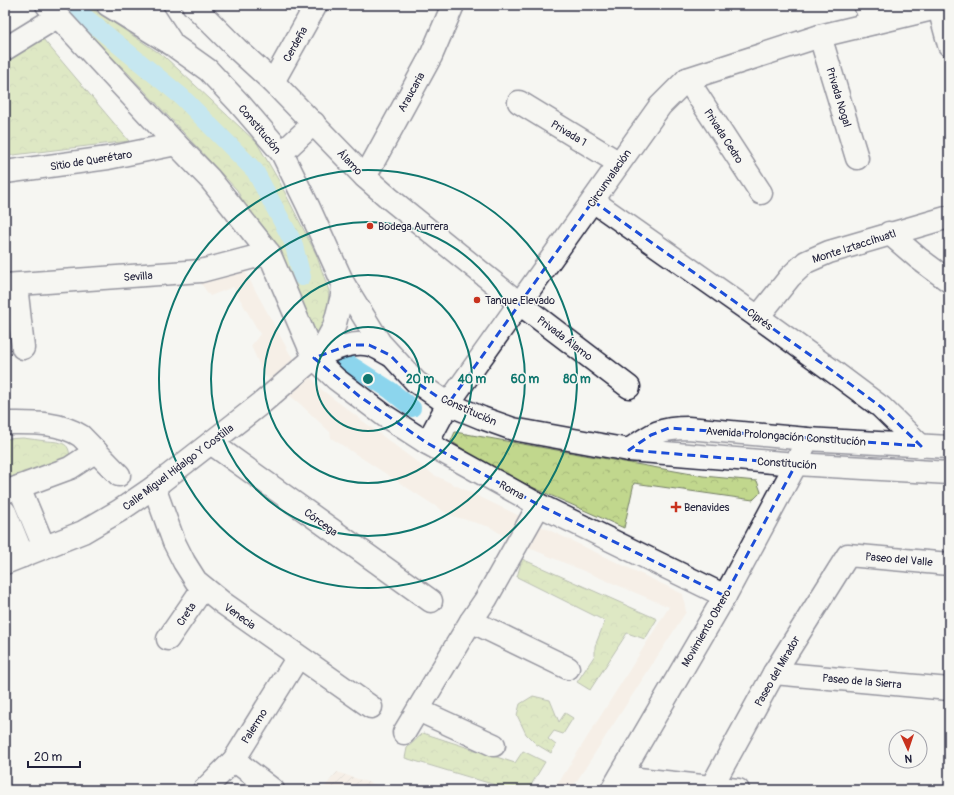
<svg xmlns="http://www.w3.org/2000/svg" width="954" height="795" font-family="Pangolin,sans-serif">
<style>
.built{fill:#f5e7da}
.industrial{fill:url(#industrial-furrows)}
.park{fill:url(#park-crowns);stroke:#727c64}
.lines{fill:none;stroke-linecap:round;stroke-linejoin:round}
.canal{stroke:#8cd5ed;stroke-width:18}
.minor-casing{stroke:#22223b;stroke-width:25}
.minor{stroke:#f6f6f2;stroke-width:22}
.marked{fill:none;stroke:#1d4ed8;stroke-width:3;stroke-dasharray:8 5;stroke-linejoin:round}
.ring{fill:none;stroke:#0f766e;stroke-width:2}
.poi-dot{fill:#c8321e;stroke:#f6f6f2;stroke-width:1.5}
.labels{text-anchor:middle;stroke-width:3;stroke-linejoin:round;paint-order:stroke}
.street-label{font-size:11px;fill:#22223b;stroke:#f6f6f2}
.poi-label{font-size:11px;fill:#22223b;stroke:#f6f6f2;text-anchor:start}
.centre{fill:#0f766e;stroke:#f6f6f2;stroke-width:2}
.ring-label{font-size:12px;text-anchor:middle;font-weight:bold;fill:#0f766e;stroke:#f6f6f2;stroke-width:3;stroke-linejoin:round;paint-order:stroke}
</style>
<defs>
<pattern id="industrial-furrows" width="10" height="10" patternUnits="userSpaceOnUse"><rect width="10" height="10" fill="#f5e7da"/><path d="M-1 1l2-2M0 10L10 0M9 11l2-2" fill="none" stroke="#d2c6bc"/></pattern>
<pattern id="park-crowns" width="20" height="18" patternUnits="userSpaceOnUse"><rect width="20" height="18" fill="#c1d78d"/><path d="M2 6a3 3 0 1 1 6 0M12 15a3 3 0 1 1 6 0" fill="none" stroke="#a6b87b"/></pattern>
</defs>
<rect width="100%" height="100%" fill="#f6f6f2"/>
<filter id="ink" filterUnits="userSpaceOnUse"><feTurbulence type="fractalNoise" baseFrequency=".025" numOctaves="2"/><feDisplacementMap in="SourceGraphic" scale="8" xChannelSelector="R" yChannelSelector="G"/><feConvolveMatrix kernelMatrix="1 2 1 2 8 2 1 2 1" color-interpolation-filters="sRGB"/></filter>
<g filter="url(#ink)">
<path class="built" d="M241 264 290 354 322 390 434 475 683 594 686 612 571 790H554L669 607 534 550 521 547 490 527 449 515 331 438 330 432 299 403 264 375 251 346 260 334 233 287 210 296 199 281Z"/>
<path class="industrial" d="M337 772 391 790H322Z"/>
<g class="park">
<path d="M59 5H87L165 57 257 143 279 181 316 254 329 291 326 326 312 336 237 190 127 72Z"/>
<path d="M43 39 129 141 5 156V61Z"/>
<path d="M455 432 703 476 757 481 761 492 753 500 634 483 624 528 494 470 451 441Z"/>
<path d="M23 438C31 439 38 440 46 441 61 442 72 442 69 461L5 482V439Z"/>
<path d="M522 559 657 619 645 639 627 633 590 690 577 682 595 655V646L605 621 517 577Z"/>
<path d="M533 696 550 700 559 722 565 713 573 718 563 734 554 731 548 739 556 745 551 753 536 744 526 734 517 715 520 704Z"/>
<path d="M423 733 515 763 523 751 545 762 528 790H501L502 787 405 758 407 748Z"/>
</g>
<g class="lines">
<g class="canal">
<path d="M73 5 86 18 182 97 255 171 293 242 302 277"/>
<path d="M343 360 390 390 412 408"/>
</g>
<defs>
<g id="minor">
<path d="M47 5 176 144 210 179 269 253 314 358 336 379 385 416 427 443 539 505 725 596"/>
<path d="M108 5 173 45 208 70 239 103 282 153 308 206 343 283 380 343 416 382 448 404 482 418 513 429 629 450 796 464 949 473"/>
<path d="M147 5 170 40"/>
<path d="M193 5 237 49 273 82 365 177 389 198 520 304 629 387"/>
<path d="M865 5 873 23"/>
<path d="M939 8 949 45"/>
<path d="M820 36 857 158"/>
<path d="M5 49 57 17"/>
<path d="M687 79 761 193"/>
<path d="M273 82 316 5"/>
<path d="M519 102 619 163"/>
<path d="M282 153 314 123"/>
<path d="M5 172 108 158 176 144"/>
<path d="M365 177 431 56 453 5"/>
<path d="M593 201 758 317 834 372 881 407 921 446"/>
<path d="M889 233 918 258 949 281"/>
<path d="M5 285 201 271 269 253"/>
<path d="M16 285 23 348"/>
<path d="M758 317 790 277 806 262 829 252 949 217"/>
<path d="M314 358C330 351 352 340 370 345 377 347 384 352 390 355"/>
<path d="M5 423C30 423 58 421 81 436L119 475"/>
<path d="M211 443 431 601"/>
<path d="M427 443 448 404 660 106 687 79 820 36 949 5"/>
<path d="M629 450C652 434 659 428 688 428L807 439 949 447"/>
<path d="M19 487 44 547"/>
<path d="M154 487 174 542 184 562 196 581 223 603 371 707"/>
<path d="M5 492 70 468 96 451"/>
<path d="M539 505 486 599 471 621 568 668"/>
<path d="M5 512 23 556"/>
<path d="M5 563 83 532 119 511 154 487 263 402 314 358 322 349 334 327 342 296 343 283"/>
<path d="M168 639 203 588"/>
<path d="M774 673 949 689"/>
<path d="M418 710 494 745"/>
<path d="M404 733 471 621"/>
<path d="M234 760 273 790"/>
<path d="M620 777 738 790"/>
<path d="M204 790 234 760 298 657"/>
<path d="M612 790 725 596 796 464 807 439"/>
<path d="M713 790 712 786 774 673 848 555 949 564"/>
</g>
</defs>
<use href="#minor" class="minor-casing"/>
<use href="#minor" class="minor"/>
</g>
</g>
<path d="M0 0H954V795H0ZM593 201 834 372 881 407 921 446 669 428 651 435 629 450 796 464 725 596 539 505 427 443 359 396 314 358 349 345H369L390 355 416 382 448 404Z" fill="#f6f6f2" fill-opacity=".55" fill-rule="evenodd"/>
<path class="marked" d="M593 201 834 372 881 407 921 446 669 428 651 435 629 450 796 464 725 596 539 505 427 443 359 396 314 358 349 345H369L390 355 416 382 448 404Z"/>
<g class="ring">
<circle cx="368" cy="379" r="52"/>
<circle cx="368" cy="379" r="104"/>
<circle cx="368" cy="379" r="157"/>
<circle cx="368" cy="379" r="209"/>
</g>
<g class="poi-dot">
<circle cx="370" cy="226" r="4"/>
<circle cx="477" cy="300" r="4"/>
<path d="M674 501h4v4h4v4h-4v4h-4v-4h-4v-4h4z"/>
</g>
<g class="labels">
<g class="street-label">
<text transform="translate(295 44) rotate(-61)" y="4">Cerdeña</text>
<text transform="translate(411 92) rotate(-61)" y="4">Araucaria</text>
<text transform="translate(839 97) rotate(73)" y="4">Privada Nogal</text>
<text transform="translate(260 129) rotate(50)" y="4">Constitución</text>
<text transform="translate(569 133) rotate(31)" y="4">Privada 1</text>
<text transform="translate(724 136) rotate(57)" y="4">Privada Cedro</text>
<text transform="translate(91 160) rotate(-9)" y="4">Sitio de Querétaro</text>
<text transform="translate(350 162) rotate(46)" y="4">Álamo</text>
<text transform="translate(609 178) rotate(-55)" y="4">Circunvalación</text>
<text transform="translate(854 246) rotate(-18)" y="4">Monte Iztaccíhuatl</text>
<text transform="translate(138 276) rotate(-4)" y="4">Sevilla</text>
<text transform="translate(760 319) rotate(36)" y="4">Ciprés</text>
<text transform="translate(565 338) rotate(37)" y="4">Privada Álamo</text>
<text transform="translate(469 410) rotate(24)" y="4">Constitución</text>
<text transform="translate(786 436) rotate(4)" y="4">Avenida Prolongación Constitución</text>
<text transform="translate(787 463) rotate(4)" y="4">Constitución</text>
<text transform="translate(178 467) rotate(-37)" y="4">Calle Miguel Hidalgo Y Costilla</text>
<text transform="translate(512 490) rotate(29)" y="4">Roma</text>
<text transform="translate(321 522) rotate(36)" y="4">Córcega</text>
<text transform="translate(899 559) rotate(5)" y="4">Paseo del Valle</text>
<text transform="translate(186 614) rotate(-56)" y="4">Creta</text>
<text transform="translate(240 616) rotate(36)" y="4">Venecia</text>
<text transform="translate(706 628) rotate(-60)" y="4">Movimiento Obrero</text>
<text transform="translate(777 671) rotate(-60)" y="4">Paseo del Mirador</text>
<text transform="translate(862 681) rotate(5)" y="4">Paseo de la Sierra</text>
<text transform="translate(254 726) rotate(-58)" y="4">Palermo</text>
</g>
<g class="poi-label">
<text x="378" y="230">Bodega Aurrera</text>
<text x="485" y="304">Tanque Elevado</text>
<text x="684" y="511">Benavides</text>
</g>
</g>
<circle cx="368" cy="379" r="6" class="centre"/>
<g class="ring-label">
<text x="420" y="383">20 m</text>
<text x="472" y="383">40 m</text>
<text x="525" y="383">60 m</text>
<text x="577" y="383">80 m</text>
</g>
<rect width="954" height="795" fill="none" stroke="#f6f6f2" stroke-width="20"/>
<rect x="10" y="10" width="934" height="775" fill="none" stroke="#22223b" stroke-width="1.5" filter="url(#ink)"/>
<g transform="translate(908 749) rotate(177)"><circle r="19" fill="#f6f6f2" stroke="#a1a1a9"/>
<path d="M0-3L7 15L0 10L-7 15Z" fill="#c8321e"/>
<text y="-6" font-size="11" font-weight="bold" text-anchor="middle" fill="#22223b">N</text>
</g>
<path d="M28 761v6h52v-6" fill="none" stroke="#22223b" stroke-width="2"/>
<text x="34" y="761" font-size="12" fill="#22223b" stroke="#f6f6f2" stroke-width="3" paint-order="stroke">20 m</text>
</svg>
